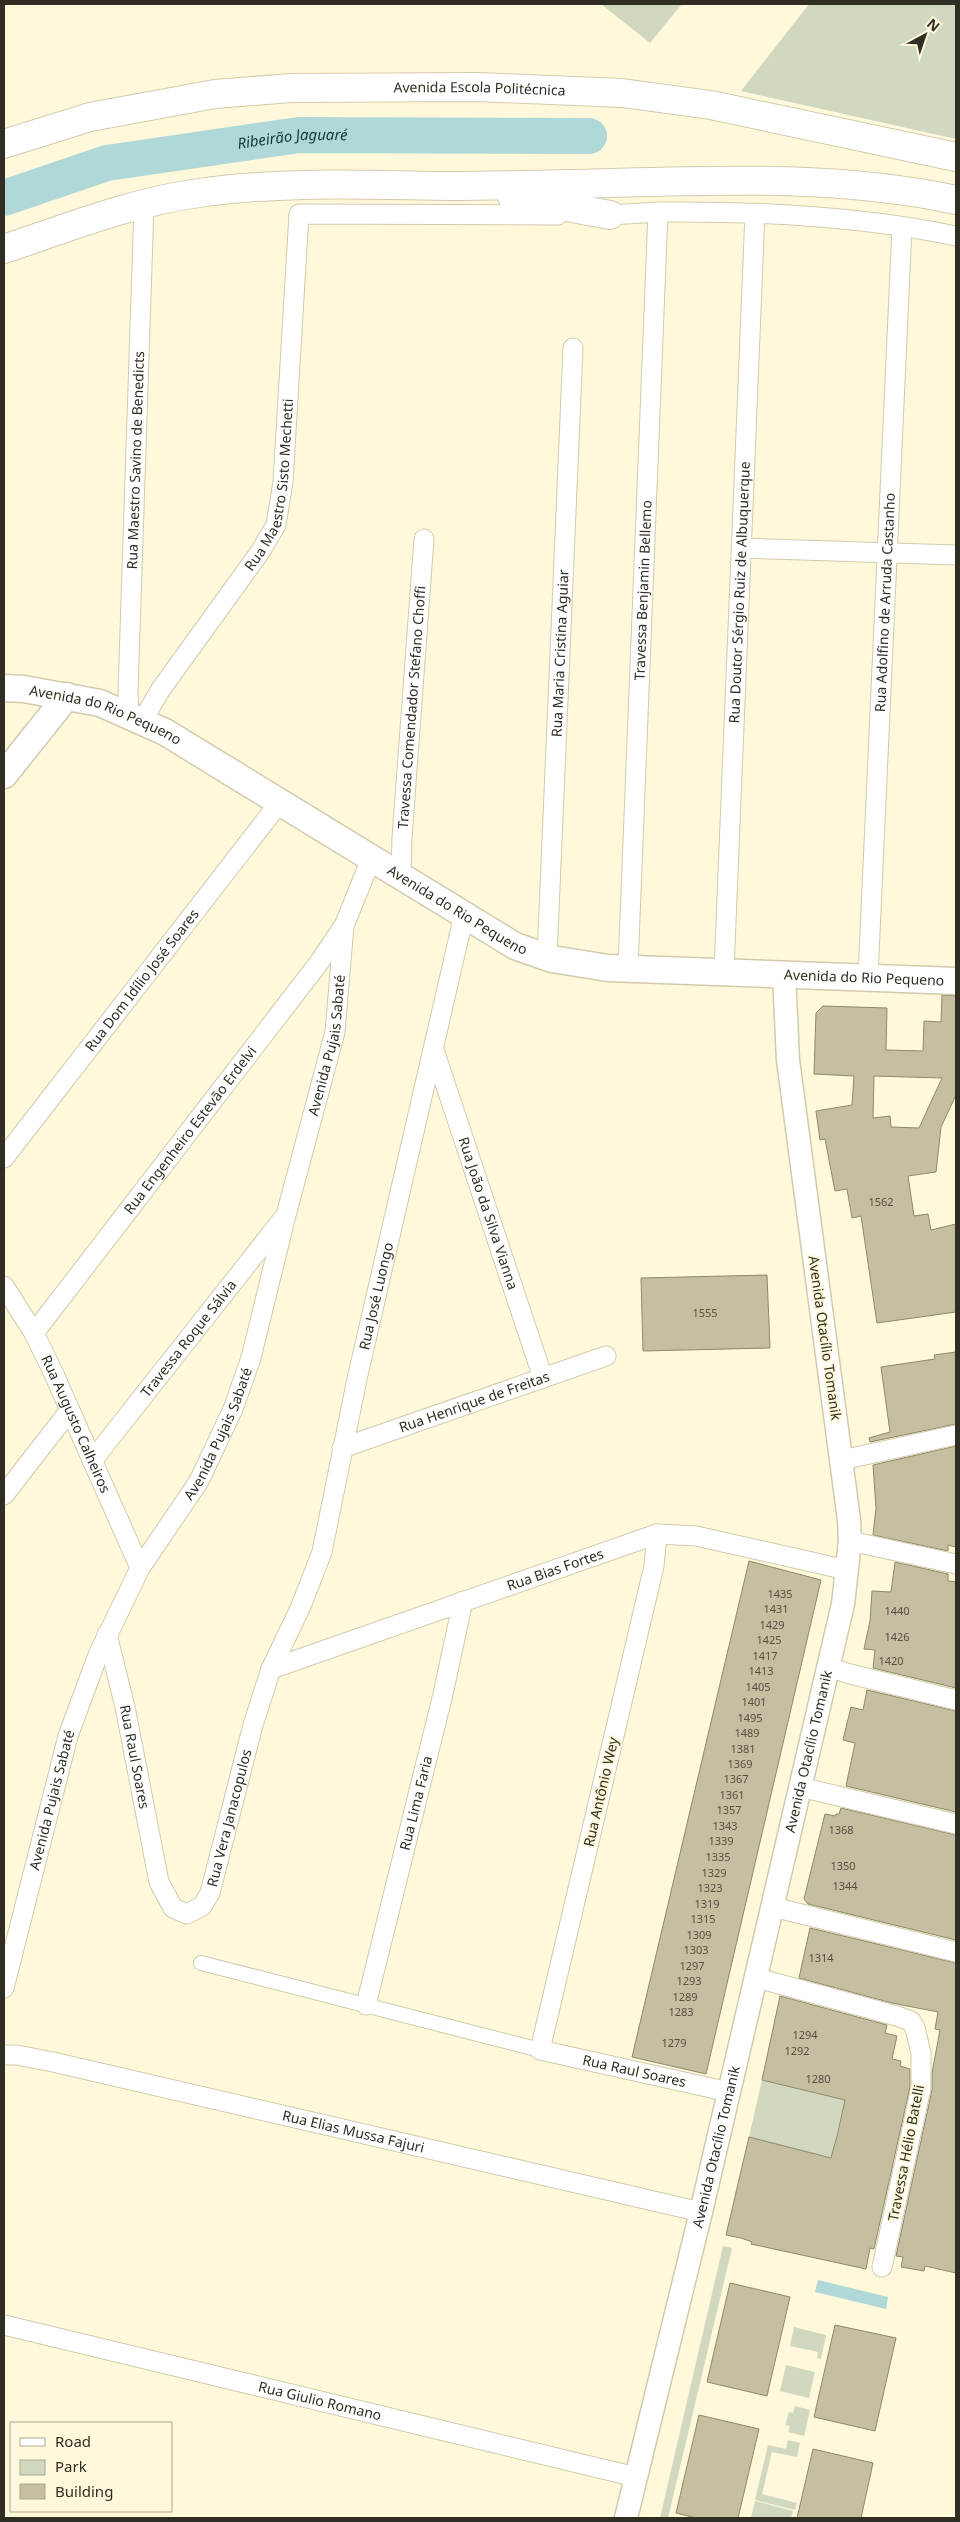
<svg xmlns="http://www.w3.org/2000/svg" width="960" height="2522" font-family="'Noto Sans',sans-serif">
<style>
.green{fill:#d0d8bf}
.water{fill:#b0d8d8}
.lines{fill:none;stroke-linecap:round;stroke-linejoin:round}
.river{stroke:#b0d8d8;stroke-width:36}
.building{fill:#c5bea0;stroke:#8e886c;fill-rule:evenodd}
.pedestrian-casing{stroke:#d1cbae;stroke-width:16}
.minor-casing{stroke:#d1cbae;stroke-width:21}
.tertiary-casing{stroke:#d1cbae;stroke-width:25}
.secondary-casing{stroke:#d1cbae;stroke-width:29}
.trunk-casing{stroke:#d1cbae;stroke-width:30}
.pedestrian{stroke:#fff;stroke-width:14}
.minor{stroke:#fff;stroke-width:19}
.tertiary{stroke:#fff;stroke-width:22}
.secondary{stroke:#fff;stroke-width:26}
.trunk{stroke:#fff;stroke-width:28}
.labels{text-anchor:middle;stroke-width:4;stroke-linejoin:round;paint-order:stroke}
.number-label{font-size:11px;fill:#555142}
.street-label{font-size:14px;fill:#302d22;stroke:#fff8da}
.water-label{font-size:15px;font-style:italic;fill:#103838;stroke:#fff8da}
</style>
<rect width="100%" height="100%" fill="#fff8da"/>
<g class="green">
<path d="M601 4H682L650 43Z"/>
<path d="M809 4H956V139L741 91Z"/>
<path d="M762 2080 845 2100 831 2158 749 2137Z"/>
<path d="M723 2246 732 2248 668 2518H660Z"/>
<path d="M794 2327 826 2335 821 2359 817 2358 818 2352 790 2346Z"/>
<path d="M786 2365 815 2372 809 2398 780 2391Z"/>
<path d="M795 2406 810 2410 804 2436 788 2432 790 2426 785 2425 789 2412 793 2413Z"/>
<path d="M788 2440 800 2443 797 2457 772 2452 762 2494 797 2503 795 2510 755 2500 768 2445 786 2449Z"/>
<path d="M755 2501 793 2511 791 2518H751Z"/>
</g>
<path class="water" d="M818 2280 888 2297 886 2309 815 2292Z"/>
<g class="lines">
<path class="river" id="s1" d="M4 198 107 163 299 135 589 136"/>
</g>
<g class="building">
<path d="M942 995 956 996V1095L941 1127 936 1172 908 1176 914 1216 928 1214 931 1230 956 1224V1312L877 1323 861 1216 852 1218 847 1189 835 1191 825 1139 820 1140 816 1111 852 1105 854 1076 814 1074 816 1013 823 1006 887 1008 886 1050 923 1051 924 1021 941 1022ZM874 1076 942 1078 919 1128 891 1127 890 1116 873 1118Z"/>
<path d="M767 1275 770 1348 643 1351 641 1278Z"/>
<path d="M956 1352V1424L870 1442 869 1438 890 1432 881 1367 935 1359 934 1355Z"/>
<path d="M956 1446V1547L948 1545V1551L873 1535 876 1508 873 1465Z"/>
<path d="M749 1561 821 1580 706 2074 632 2057Z"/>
<path d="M895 1562 948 1574V1581L956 1582V1688L873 1668 875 1650 864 1649 870 1621 872 1591 891 1592Z"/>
<path d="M867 1690 956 1711V1812L846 1786 855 1743 843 1740 851 1707 863 1710Z"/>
<path d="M841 1808 956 1835V1940L808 1904 804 1899 825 1814 835 1816 836 1814H839Z"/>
<path d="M810 1928 956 1963V2273L925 2266 924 2271 901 2267 903 2257 896 2256 932 2090V2073L940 2030 935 2029 938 2012 892 2003 799 1978Z"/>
<path d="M780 1996 887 2025 885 2033 897 2036 892 2059 901 2061 900 2066 910 2069V2087L874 2249 870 2248 866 2269 751 2244 752 2242 741 2238 726 2235 749 2137 831 2158 838 2132 845 2100 762 2080Z"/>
<path d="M730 2283 790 2297 767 2396 707 2382Z"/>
<path d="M835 2325 896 2338 875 2431 814 2417Z"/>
<path d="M699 2415 759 2429 738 2518H696L676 2513Z"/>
<path d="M813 2449 873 2463 861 2518H797Z"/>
</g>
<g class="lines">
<defs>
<path id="pedestrian" d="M201 1963 540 2050"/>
<g id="minor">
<path d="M598 215C619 215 639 213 659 212 759 211 859 216 956 236"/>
<path d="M741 548 956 555"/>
<path id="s2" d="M129 715 128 692 144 205"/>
<path id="s3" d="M142 721 161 689 260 552 276 525 283 482 299 214 558 215"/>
<path id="s4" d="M401 877 402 838 424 539"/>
<path id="s5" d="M547 958 573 348"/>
<path id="s6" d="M628 968 658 212"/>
<path id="s7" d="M724 971 755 213"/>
<path id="s8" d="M868 977 902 227"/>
<path id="s9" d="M434 1050 543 1378"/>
<path id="s10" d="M4 1158 280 802"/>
<path id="s11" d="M4 1286 34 1333 53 1372 140 1568"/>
<path id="s12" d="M34 1333 318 964 343 927"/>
<path id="s13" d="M342 1448 606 1356"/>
<path d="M842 1460 956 1435"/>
<path id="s14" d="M92 1461 282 1220"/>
<path d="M4 1495 70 1410"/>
<path id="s15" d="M657 1534 654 1566 540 2050 729 2092"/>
<path d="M850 1541 956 1564"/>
<path id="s16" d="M107 1634 125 1707 159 1882 173 1908 187 1914 202 1906 210 1893 253 1725 271 1669 301 1606 322 1552 357 1379 464 915"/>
<path d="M828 1667 850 1674 956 1700"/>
<path id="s17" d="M271 1669 657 1534 696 1536 847 1570"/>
<path d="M800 1787 956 1824"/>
<path d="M773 1907 956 1952"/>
<path d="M757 1978 897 2016 911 2021 915 2028 921 2053V2088L882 2267"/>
<path id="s18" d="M4 1988 68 1736 98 1655 140 1568 199 1481 233 1409 251 1358 286 1215 335 1032 344 926 371 859"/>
<path id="s19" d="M366 2005 443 1694 463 1601"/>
<path id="s20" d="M4 2055H17L53 2062 701 2212"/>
<path id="s21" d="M4 2325 636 2477"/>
</g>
<g id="tertiary">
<path id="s22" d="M626 2518 701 2212 843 1604 850 1541 849 1520 788 1060 784 974"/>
</g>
<g id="secondary">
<path id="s23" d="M4 688 24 689 100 703 165 732 515 946 552 959 608 968 956 981"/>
<path d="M4 775 67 696"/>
</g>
<g id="trunk">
<path id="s24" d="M4 144 90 117 215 94 291 88 477 87 622 93 711 105 956 157"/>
<path d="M512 197 610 215"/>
<path d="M4 249C67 228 132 202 199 193 282 181 366 185 450 186 490 186 530 185 571 184 699 181 830 173 956 200"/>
</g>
</defs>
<use href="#pedestrian" class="pedestrian-casing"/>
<use href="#minor" class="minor-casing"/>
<use href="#tertiary" class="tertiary-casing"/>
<use href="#secondary" class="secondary-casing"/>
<use href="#trunk" class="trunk-casing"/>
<use href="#pedestrian" class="pedestrian"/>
<use href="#minor" class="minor"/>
<use href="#tertiary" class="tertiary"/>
<use href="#secondary" class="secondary"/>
<use href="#trunk" class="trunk"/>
</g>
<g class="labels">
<g class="number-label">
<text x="881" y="1206">1562</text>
<text x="705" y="1317">1555</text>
<text x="780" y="1598">1435</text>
<text x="776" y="1613">1431</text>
<text x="897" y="1615">1440</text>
<text x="772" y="1629">1429</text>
<text x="897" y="1641">1426</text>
<text x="769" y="1644">1425</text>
<text x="765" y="1660">1417</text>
<text x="891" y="1665">1420</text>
<text x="761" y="1675">1413</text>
<text x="758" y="1691">1405</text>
<text x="754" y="1706">1401</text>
<text x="750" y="1722">1495</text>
<text x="747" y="1737">1489</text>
<text x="743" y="1753">1381</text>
<text x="740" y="1768">1369</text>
<text x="736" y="1783">1367</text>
<text x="732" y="1799">1361</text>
<text x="729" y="1814">1357</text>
<text x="725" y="1830">1343</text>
<text x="841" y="1834">1368</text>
<text x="721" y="1845">1339</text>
<text x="718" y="1861">1335</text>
<text x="843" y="1870">1350</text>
<text x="714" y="1877">1329</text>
<text x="845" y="1890">1344</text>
<text x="710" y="1892">1323</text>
<text x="707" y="1908">1319</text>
<text x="703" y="1923">1315</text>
<text x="699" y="1939">1309</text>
<text x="696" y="1954">1303</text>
<text x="821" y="1962">1314</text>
<text x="692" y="1970">1297</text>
<text x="689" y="1985">1293</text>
<text x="685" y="2001">1289</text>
<text x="681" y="2016">1283</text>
<text x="805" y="2039">1294</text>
<text x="674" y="2047">1279</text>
<text x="797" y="2055">1292</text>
<text x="818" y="2083">1280</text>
</g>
<g class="street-label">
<text dy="5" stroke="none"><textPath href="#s24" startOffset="482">Avenida Escola Politécnica</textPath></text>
<text dy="5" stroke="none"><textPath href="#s2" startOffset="255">Rua Maestro Savino de Benedicts</textPath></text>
<text dy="5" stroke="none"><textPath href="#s3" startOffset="275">Rua Maestro Sisto Mechetti</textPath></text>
<text dy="5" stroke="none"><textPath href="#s6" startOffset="378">Travessa Benjamin Bellemo</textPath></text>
<text dy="5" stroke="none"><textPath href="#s7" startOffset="379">Rua Doutor Sérgio Ruiz de Albuquerque</textPath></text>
<text dy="5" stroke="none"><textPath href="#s8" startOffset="375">Rua Adolfino de Arruda Castanho</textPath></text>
<text dy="5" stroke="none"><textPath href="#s5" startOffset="305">Rua Maria Cristina Aguiar</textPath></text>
<text dy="5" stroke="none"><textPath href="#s4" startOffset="170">Travessa Comendador Stefano Choffi</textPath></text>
<text dy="5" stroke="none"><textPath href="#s23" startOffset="106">Avenida do Rio Pequeno</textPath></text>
<text dy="5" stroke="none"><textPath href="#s23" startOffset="511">Avenida do Rio Pequeno</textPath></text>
<text dy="5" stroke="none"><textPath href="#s23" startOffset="931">Avenida do Rio Pequeno</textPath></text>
<text dy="5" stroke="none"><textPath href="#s10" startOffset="225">Rua Dom Idílio José Soares</textPath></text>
<text dy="5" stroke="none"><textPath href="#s18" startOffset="1004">Avenida Pujais Sabaté</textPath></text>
<text dy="5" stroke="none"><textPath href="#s12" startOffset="256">Rua Engenheiro Estevão Erdelvi</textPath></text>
<text dy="5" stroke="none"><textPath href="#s9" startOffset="172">Rua João da Silva Vianna</textPath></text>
<text dy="5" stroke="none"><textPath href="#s16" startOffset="952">Rua José Luongo</textPath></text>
<text dy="5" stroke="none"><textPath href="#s14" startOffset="156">Travessa Roque Sálvia</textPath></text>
<text transform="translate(825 1338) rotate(82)" y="5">Avenida Otacílio Tomanik</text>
<text dy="5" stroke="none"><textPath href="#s13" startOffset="140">Rua Henrique de Freitas</textPath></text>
<text dy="5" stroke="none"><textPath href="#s11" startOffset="156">Rua Augusto Calheiros</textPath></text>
<text dy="5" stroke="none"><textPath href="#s18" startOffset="599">Avenida Pujais Sabaté</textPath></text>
<text dy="5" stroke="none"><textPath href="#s17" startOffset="301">Rua Bias Fortes</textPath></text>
<text dy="5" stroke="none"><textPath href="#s22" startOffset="788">Avenida Otacílio Tomanik</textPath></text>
<text dy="5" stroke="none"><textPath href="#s16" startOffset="126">Rua Raul Soares</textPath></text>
<text transform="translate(601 1792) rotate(-77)" y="5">Rua Antônio Wey</text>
<text dy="5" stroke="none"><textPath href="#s18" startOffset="194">Avenida Pujais Sabaté</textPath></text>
<text dy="5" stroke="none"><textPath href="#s19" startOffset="208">Rua Lima Faria</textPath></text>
<text dy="5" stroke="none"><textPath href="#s16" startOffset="408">Rua Vera Janacopulos</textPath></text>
<text dy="5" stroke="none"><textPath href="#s15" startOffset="626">Rua Raul Soares</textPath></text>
<text dy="5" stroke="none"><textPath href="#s20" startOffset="358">Rua Elias Mussa Fajuri</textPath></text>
<text dy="5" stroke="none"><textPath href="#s22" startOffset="382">Avenida Otacílio Tomanik</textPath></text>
<text transform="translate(906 2153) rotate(-79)" y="5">Travessa Hélio Batelli</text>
<text dy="5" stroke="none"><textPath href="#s21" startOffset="325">Rua Giulio Romano</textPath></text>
</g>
<g class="water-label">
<text dy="5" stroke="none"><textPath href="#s1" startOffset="296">Ribeirão Jaguaré</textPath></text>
</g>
</g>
<rect width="960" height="2522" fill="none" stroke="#302d22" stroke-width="10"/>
<rect x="10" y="2422" width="162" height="90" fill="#fff8da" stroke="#aca790"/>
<rect x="20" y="2438" width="25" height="8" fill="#ffffff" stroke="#aca790"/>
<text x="55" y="2447" font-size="15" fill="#302d22">Road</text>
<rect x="20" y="2460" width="25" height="15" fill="#d0d8bf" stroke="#aca790"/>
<text x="55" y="2472" font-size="15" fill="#302d22">Park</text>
<rect x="20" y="2484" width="25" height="15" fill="#c5bea0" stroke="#aca790"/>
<text x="55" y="2497" font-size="15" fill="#302d22">Building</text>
<g transform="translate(925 35) rotate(40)" stroke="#fff8da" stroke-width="4" paint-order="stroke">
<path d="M0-4L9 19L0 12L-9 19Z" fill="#302d22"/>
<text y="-8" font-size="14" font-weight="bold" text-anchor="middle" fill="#302d22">N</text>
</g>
</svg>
